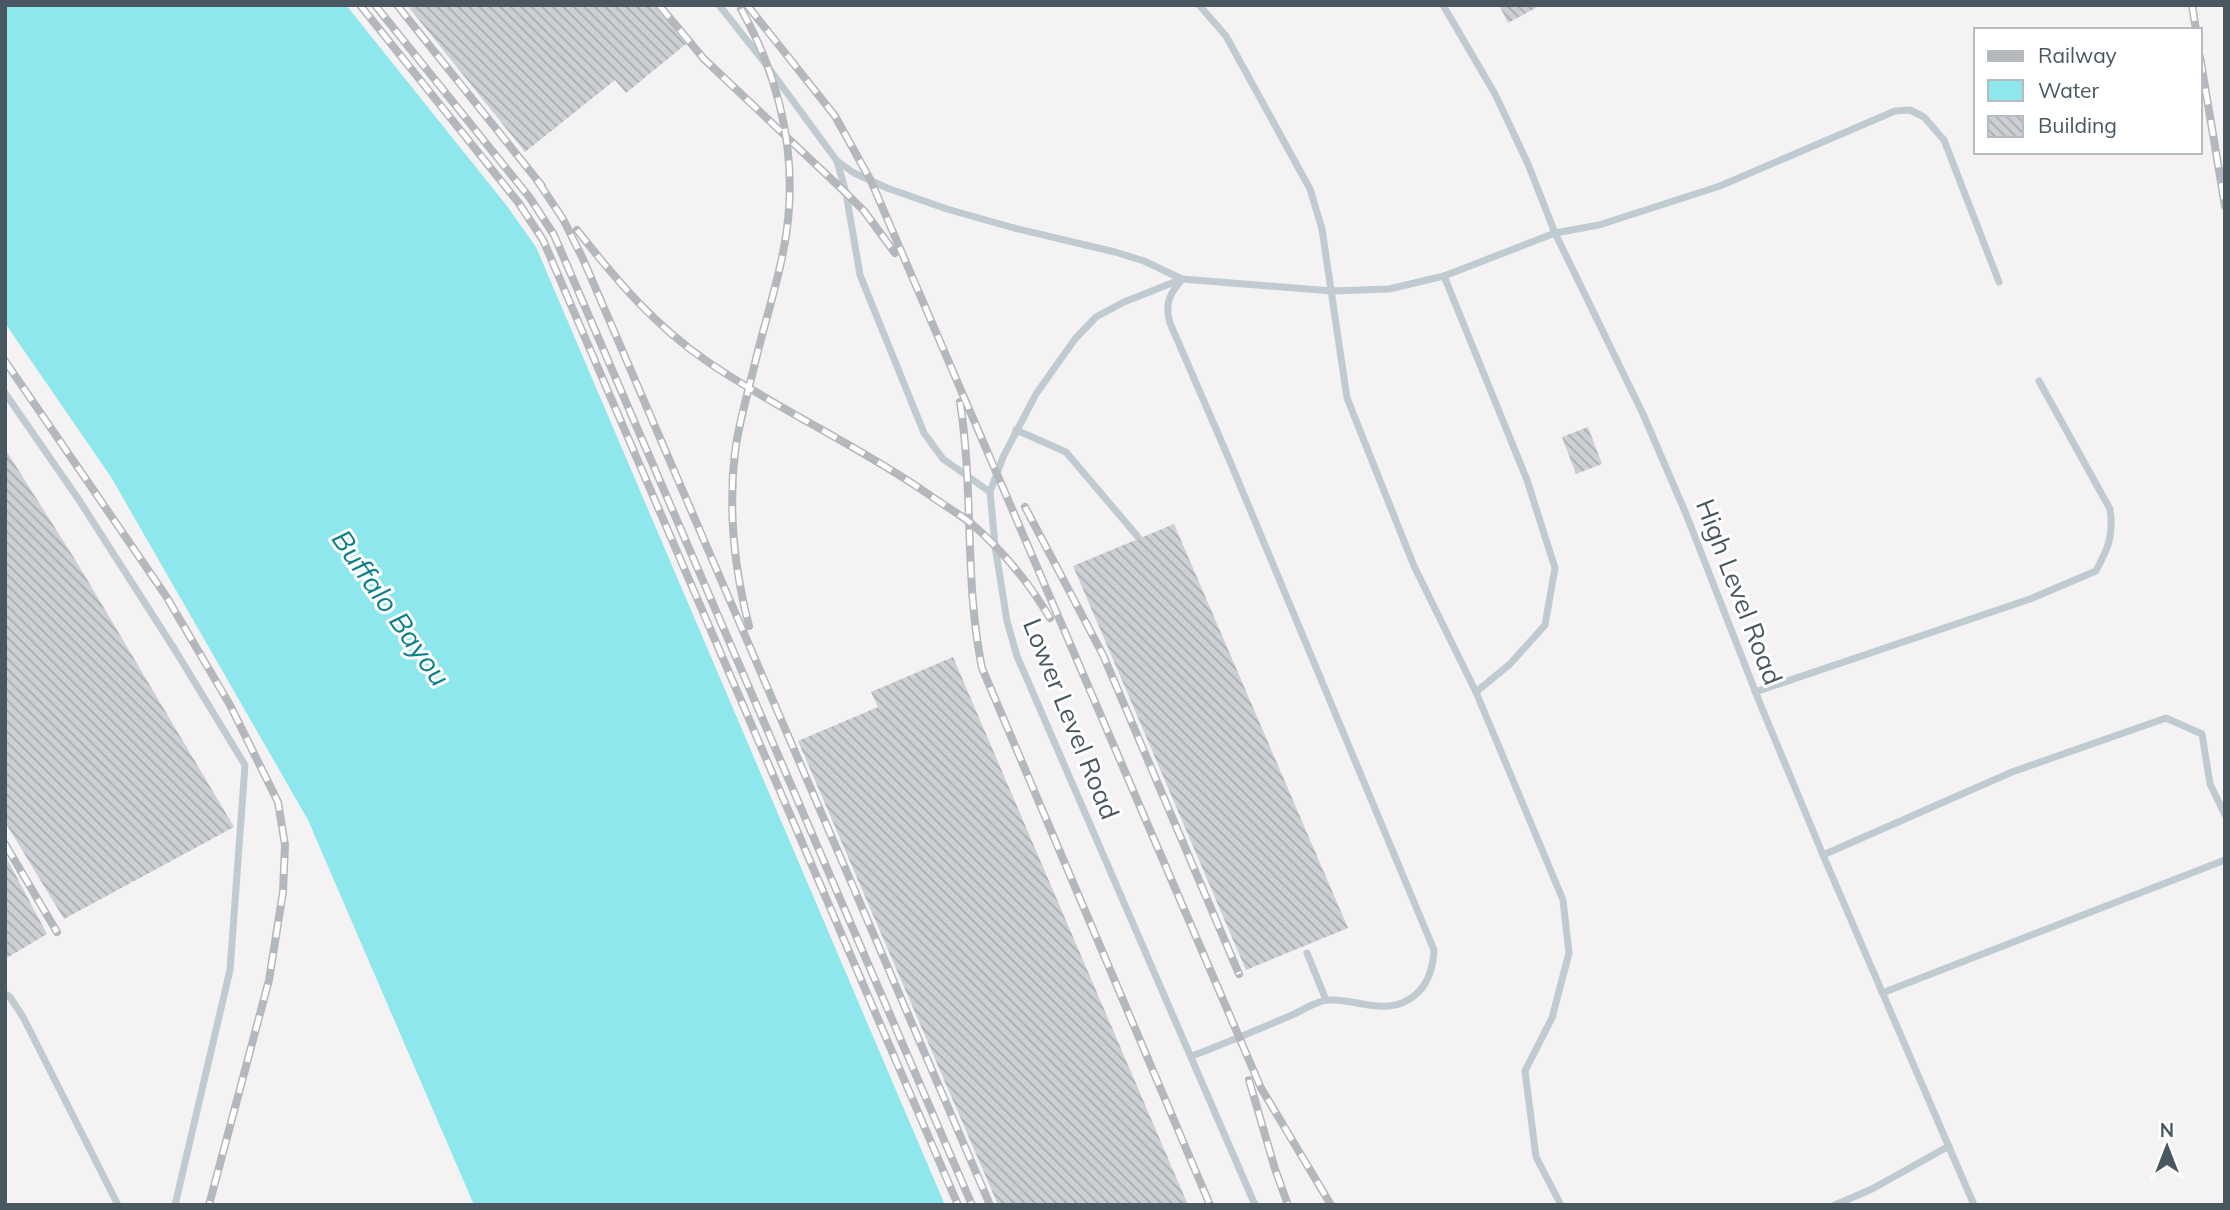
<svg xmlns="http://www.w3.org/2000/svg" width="2230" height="1210" font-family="Mulish,sans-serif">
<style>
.water{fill:#8fe7ee}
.building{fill:url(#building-back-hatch)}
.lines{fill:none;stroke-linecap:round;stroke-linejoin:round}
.lane{stroke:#c0cbd1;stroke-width:7}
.rail-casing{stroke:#b4b8bc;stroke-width:8}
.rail{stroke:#fff;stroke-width:5;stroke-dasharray:16;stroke-linecap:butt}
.labels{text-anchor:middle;stroke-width:6;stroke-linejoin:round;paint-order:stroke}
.street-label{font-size:26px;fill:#495860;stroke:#fff}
.water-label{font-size:28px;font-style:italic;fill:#0c8089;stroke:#fff}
</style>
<defs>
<pattern id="building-back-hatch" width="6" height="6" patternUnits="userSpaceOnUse" patternTransform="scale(1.75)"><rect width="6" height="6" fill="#ccd0d4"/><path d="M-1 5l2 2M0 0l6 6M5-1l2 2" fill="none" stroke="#a8acaf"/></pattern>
</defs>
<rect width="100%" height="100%" fill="#f4f2f2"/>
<path class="water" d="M5 5H346L507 206 536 247 945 1205H474L308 820 111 477 5 323Z"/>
<g class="building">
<path d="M407 5H655L686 44 626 93 615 80 525 152Z"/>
<path d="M1499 5H1541L1508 23Z"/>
<path d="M1588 427 1602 464 1576 474 1562 437Z"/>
<path d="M5 449 76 561 234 827 64 919 5 822Z"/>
<path d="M1174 524 1348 928 1246 970 1073 566Z"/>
<path d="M953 657 1188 1205H998L798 741 878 707 871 692Z"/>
<path d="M5 855 47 934 5 959Z"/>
</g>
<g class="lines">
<g class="lane">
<path d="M719 5 768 67 837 161 854 173 887 188 947 209 1014 228 1115 252 1144 261 1182 279 1332 291 1389 289 1444 276 1555 233 1599 225 1720 186 1895 111 1910 110 1924 117 1944 140 1999 282"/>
<path d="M1199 5 1226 36 1310 189 1322 229 1347 398 1414 566 1476 692 1563 900 1569 953 1552 1018 1525 1071 1536 1157 1561 1205"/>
<path d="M1443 5 1495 94 1528 164 1555 233 1643 414 1686 514 1761 706 1823 855 1974 1205"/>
<path d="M837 161 846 193 860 275 924 433 943 459 990 492"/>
<path d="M1444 276 1527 480 1555 568 1545 625 1510 664 1476 692"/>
<path d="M1182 279 1124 302 1096 317 1075 339 1036 394 1003 457 990 492 995 546 1007 621 1017 656 1255 1205"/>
<path d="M1180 282C1168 296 1165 306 1170 323L1229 459 1434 950C1433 970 1426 990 1408 1000 1383 1015 1353 998 1328 1000 1316 1001 1303 1010 1292 1015 1259 1029 1226 1043 1192 1056"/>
<path d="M5 393 79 500 175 650 245 765 230 970 175 1205"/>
<path d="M1016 430 1066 452 1138 537"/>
<path d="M1755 692 2030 599 2096 571C2108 548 2114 536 2110 509L2039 381"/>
<path d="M1823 855 2012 772 2166 718 2202 734 2210 784 2225 815"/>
<path d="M1307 953 1326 1000"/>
<path d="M1882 993 2225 860"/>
<path d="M5 994 10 997 23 1017 118 1205"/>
<path d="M1835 1205 1872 1189 1949 1146"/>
</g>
<defs>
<g id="rail">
<path d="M360 5 518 202 543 240 958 1205"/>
<path d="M375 5 530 198 554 235 972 1205"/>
<path d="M397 5 542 186"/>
<path d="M659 5 704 59 846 193 864 211 895 253"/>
<path d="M747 5 835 116 871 181 1261 1088 1331 1205"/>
<path d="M2192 5 2196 30"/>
<path d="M741 9C775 69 794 139 789 208 786 259 768 309 756 359 749 389 739 421 735 452 728 511 734 568 749 626"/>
<path d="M2200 57 2225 206"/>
<path d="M537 180 563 219 583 259 990 1205"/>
<path d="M577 230C617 281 654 325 708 362 779 410 857 445 928 494 942 504 958 513 972 524 1003 551 1029 583 1050 618"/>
<path d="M5 361 166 596 230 705 278 802 285 845 283 892 269 980 209 1205"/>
<path d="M960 402C974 490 964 580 982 668L1210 1205"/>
<path d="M1025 507 1103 655 1239 974"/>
<path d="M5 844 57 932"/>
<path d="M1249 1080 1275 1169 1288 1205"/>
</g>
</defs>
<use href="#rail" class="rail-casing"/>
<use href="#rail" class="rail"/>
</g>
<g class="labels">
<g class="street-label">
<text transform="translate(1739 592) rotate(69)" y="9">High Level Road</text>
<text transform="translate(1071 719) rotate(68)" y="9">Lower Level Road</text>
</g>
<g class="water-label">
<text transform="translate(391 608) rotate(55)" y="10">Buffalo Bayou</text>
</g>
</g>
<rect width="2230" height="1210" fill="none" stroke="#495860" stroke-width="14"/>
<rect x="1974" y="28" width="228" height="126" fill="#ffffff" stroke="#b6bcbf" stroke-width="2"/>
<rect x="1988" y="51" width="35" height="10" fill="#b4b8bc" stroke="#b6bcbf" stroke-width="2"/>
<text x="2038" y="63" font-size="21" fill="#495860">Railway</text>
<rect x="1988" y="80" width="35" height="21" fill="#8fe7ee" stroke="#b6bcbf" stroke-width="2"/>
<text x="2038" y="98" font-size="21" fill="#495860">Water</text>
<rect x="1988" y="116" width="35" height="21" fill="url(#building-back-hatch)" stroke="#b6bcbf" stroke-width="2"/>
<text x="2038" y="133" font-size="21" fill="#495860">Building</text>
<g transform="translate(2167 1147)" stroke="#ffffff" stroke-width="5" paint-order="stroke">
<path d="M0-5L12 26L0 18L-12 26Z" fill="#495860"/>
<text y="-10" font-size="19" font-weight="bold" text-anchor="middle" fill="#495860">N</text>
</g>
</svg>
